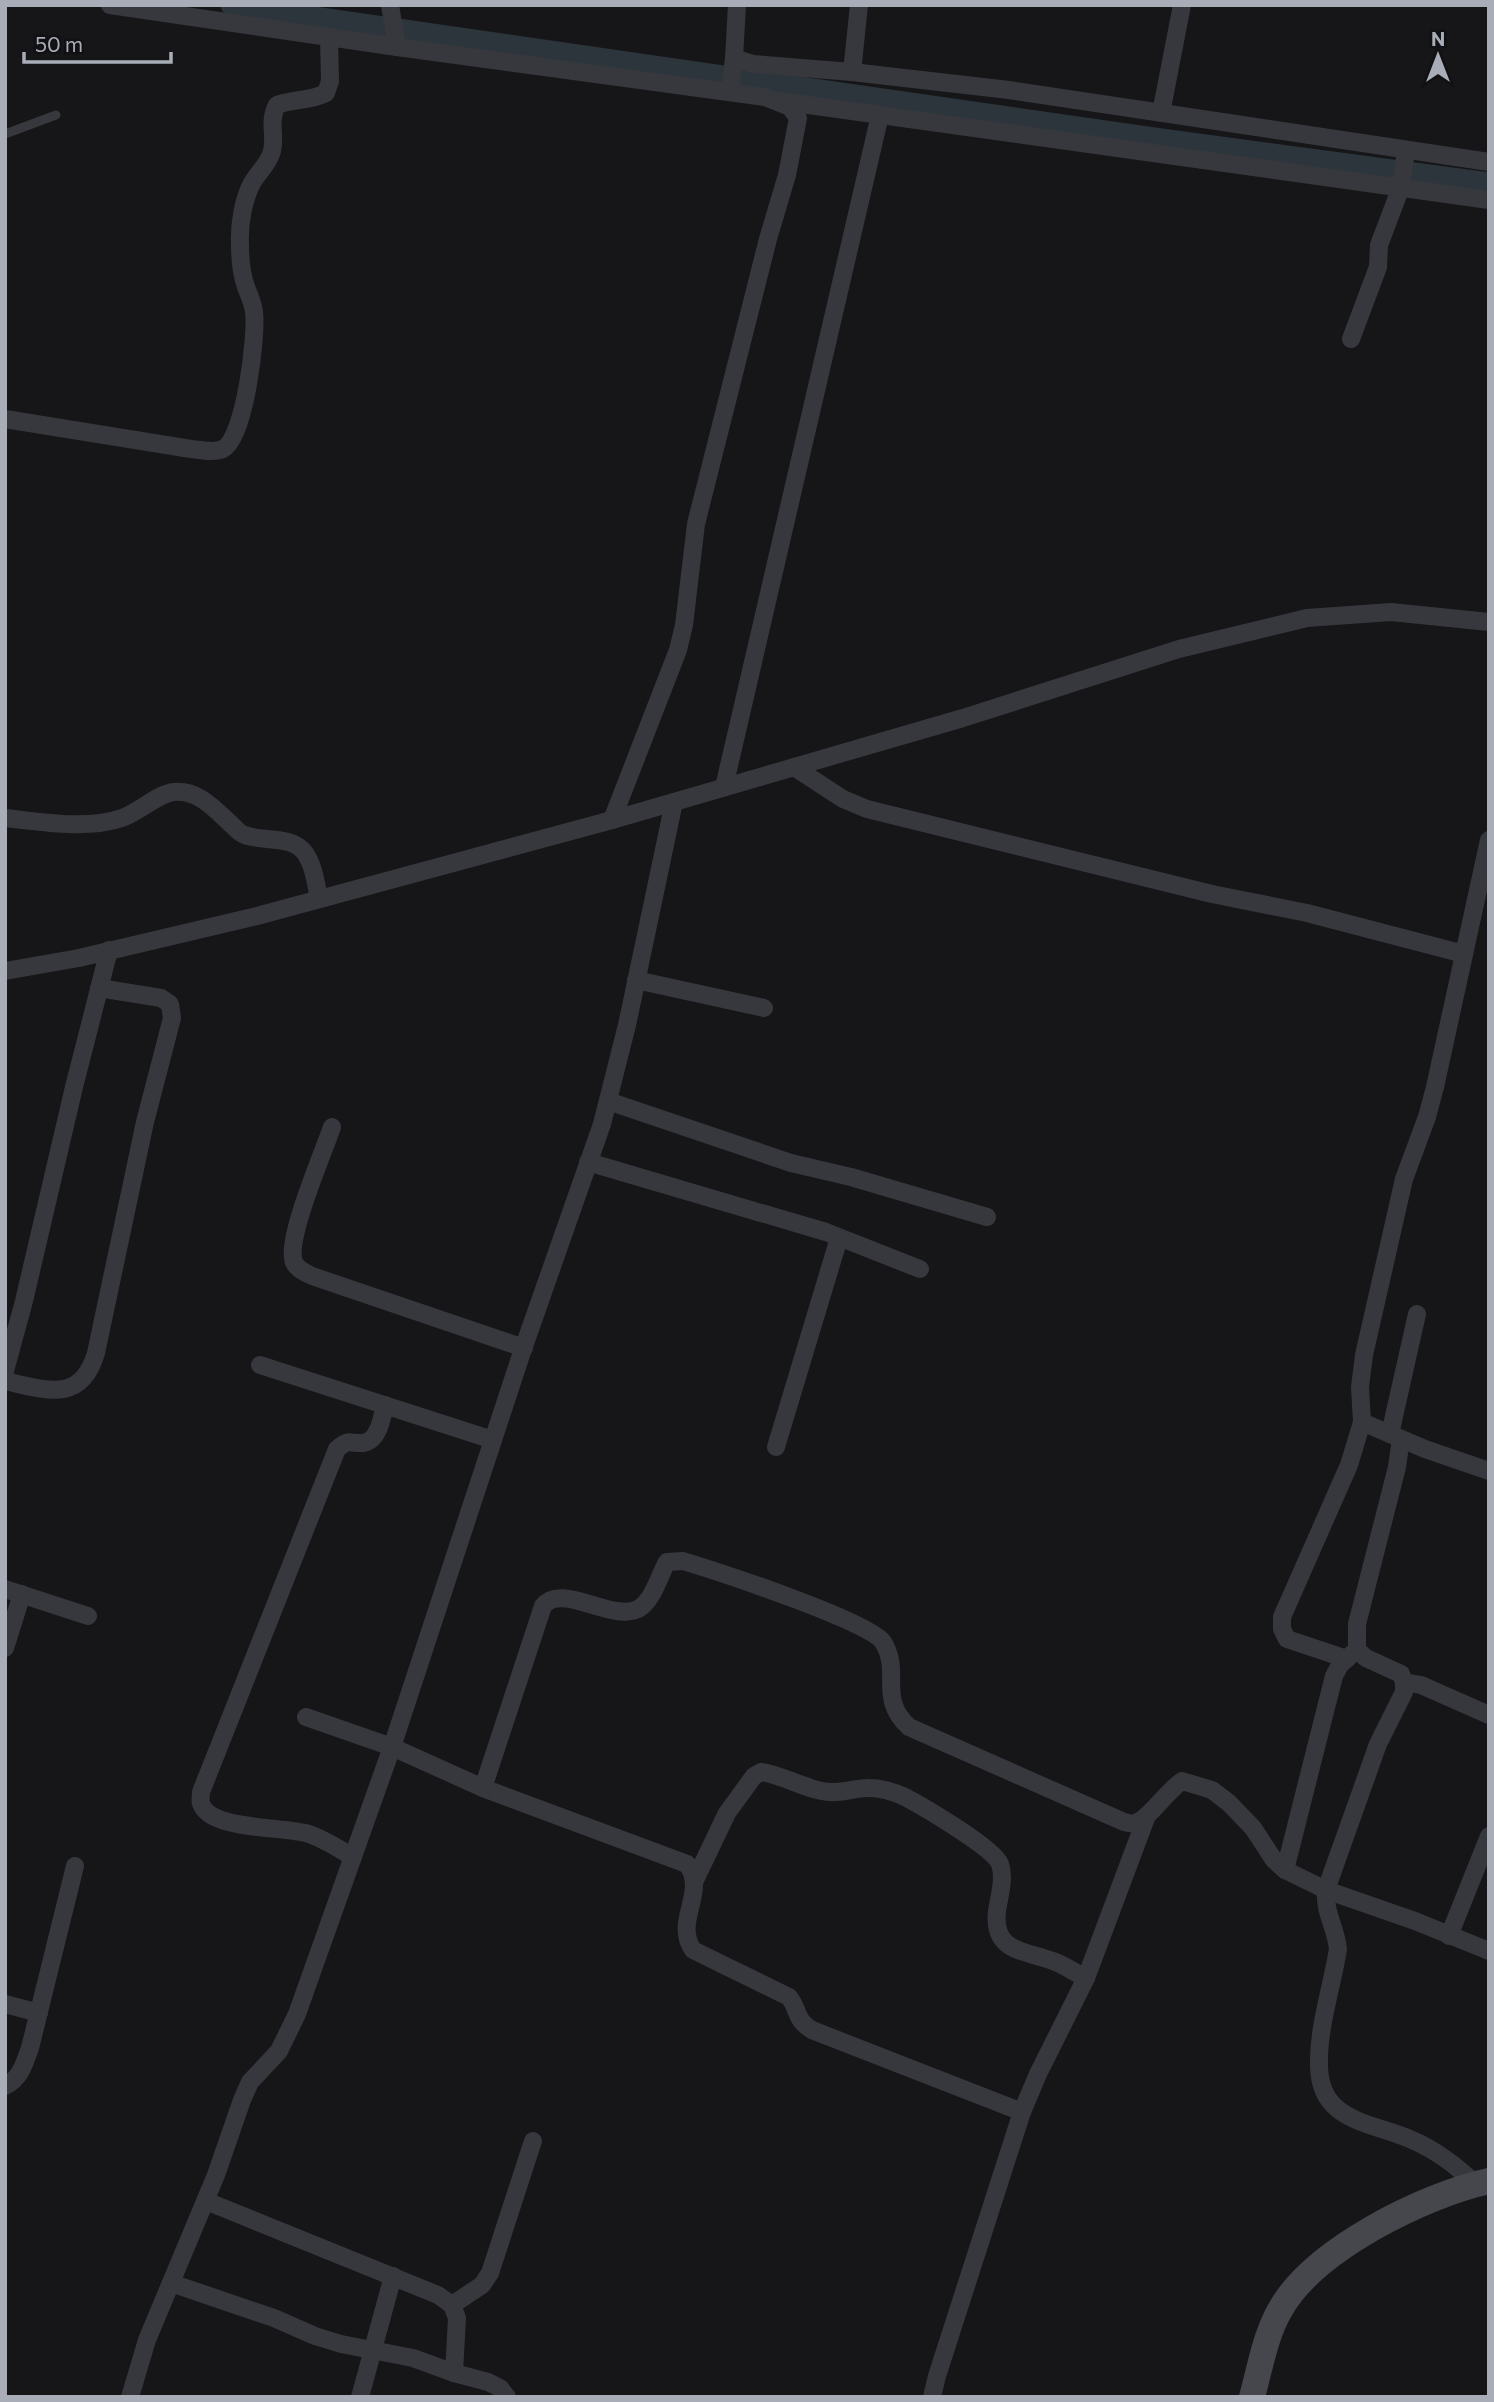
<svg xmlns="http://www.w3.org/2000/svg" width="1494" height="2402" font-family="Commissioner,sans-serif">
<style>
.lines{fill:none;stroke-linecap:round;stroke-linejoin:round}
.canal{stroke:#2c353c;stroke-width:21}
.lane{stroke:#37383d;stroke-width:9}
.street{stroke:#37383d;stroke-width:18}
.secondary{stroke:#45474d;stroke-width:26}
</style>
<rect width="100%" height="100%" fill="#161618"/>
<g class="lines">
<path class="canal" d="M231 5 1161 139 1489 183"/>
<path class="lane" d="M5 134 56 115"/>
<g class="street">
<path d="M110 5 397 47 765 97 790 107 798 118 787 175 768 239 696 524 684 625 678 650 612 820"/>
<path d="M390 5 397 47"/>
<path d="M737 5 734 58 753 64 852 72 1009 90 1489 162"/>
<path d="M852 72 859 5"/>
<path d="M730 92 734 58"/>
<path d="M780 101 1489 200"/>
<path d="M1161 113 1182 5"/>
<path d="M1351 339 1378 267 1379 245 1401 187 1406 150"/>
<path d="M5 419 191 449C201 450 214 453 223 449 245 438 257 335 254 312 253 303 249 295 246 287 241 273 240 259 240 245 239 225 243 200 252 183 258 172 269 164 272 151 276 134 268 122 277 105 293 99 311 101 326 93L330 81 329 37"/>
<path d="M794 767 843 799 867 809 1212 894 1307 913 1464 954"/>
<path d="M724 787 880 115"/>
<path d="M5 818C42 822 86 830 122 818 139 812 159 793 174 792 200 790 215 810 232 825 236 829 240 834 245 835 263 842 292 835 305 853 314 866 316 884 319 899"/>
<path d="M5 971 79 958 257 916 612 820 963 718 1179 649 1307 618 1391 612 1489 622"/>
<path d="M636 980 764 1008"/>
<path d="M608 1101 791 1163 851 1177 987 1217"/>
<path d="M332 1127C322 1156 289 1232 293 1258 294 1268 304 1272 312 1276L524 1348"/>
<path d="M588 1162 826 1232 920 1269"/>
<path d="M260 1365 493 1440"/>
<path d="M5 1371 24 1301 74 1087 109 950"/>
<path d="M5 1381C46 1390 81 1404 96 1353L145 1122 172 1018 170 1004 161 998 99 988"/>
<path d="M1362 1422 1425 1449 1489 1471"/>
<path d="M1390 1434 1417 1314"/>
<path d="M1401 1439 1397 1467 1357 1624V1650L1366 1658 1401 1674 1404 1682V1692L1378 1744 1326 1890C1324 1912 1336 1928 1338 1949 1332 1987 1318 2027 1319 2065 1319 2122 1371 2122 1410 2139 1436 2150 1455 2165 1476 2184"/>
<path d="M776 1447 839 1238"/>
<path d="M5 1589 88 1616"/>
<path d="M5 1648 22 1594"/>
<path d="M1347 1659 1287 1639 1282 1629V1617L1349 1465 1362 1422 1360 1387 1364 1355 1404 1179 1427 1117 1435 1087 1489 840"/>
<path d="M1404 1682 1421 1685 1489 1715"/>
<path d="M306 1717 392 1747 483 1788 687 1864C708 1892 673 1921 693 1950L789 1997C800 2011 794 2019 812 2030L1022 2112"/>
<path d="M483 1788 543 1606C561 1582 612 1622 638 1609 653 1601 659 1576 667 1562L683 1561C716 1571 869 1621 883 1642 902 1672 877 1698 909 1727L1124 1822C1128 1823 1132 1824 1135 1823 1147 1821 1168 1790 1182 1781L1212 1790 1229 1803 1253 1828 1274 1860 1285 1870 1326 1890 1415 1921 1489 1951"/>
<path d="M353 1857C339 1849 324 1839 309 1834 285 1826 209 1831 201 1803 200 1803 201 1793 201 1792L337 1449C350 1438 349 1444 363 1443 379 1441 382 1417 385 1405"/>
<path d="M1285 1870 1334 1676 1340 1665 1353 1653"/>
<path d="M695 1880 727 1813 754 1776 761 1772C782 1775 801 1787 822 1791 838 1795 853 1788 869 1788 881 1788 894 1792 905 1797 922 1806 994 1848 1000 1864 1005 1879 999 1897 997 1911 992 1955 1029 1950 1058 1963 1067 1967 1076 1973 1086 1978"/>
<path d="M1449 1936 1489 1836"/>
<path d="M5 2004 39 2013"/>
<path d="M5 2086C21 2078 24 2064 30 2048L75 1866"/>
<path d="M206 2201 438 2295 452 2305 457 2318 454 2373"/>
<path d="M171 2283 274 2318 315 2336 341 2344 413 2358 454 2373 488 2382 500 2388 507 2397"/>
<path d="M452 2305 482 2285 490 2273 533 2141"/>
<path d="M130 2397 147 2340 216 2175 242 2100 250 2082 279 2051 297 2014 392 1747 521 1355 602 1124 627 1025 674 802"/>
<path d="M360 2397 393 2276"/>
<path d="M932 2397 937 2376 1022 2112 1038 2074 1086 1978 1146 1818"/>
</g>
<path class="secondary" d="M1252 2397C1260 2368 1265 2336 1280 2310 1313 2250 1424 2195 1489 2181"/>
</g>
<rect width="1494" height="2402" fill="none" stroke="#a8adb8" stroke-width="14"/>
<g transform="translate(1438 56)" stroke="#111113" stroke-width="5" paint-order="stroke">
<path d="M0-5L12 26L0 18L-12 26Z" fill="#a8adb8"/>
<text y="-10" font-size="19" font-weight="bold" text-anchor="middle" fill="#a8adb8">N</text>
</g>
<path d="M24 52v10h147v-10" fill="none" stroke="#a8adb8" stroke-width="3.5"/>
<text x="35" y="52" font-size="21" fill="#a8adb8" stroke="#111113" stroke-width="5" paint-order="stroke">50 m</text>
</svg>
